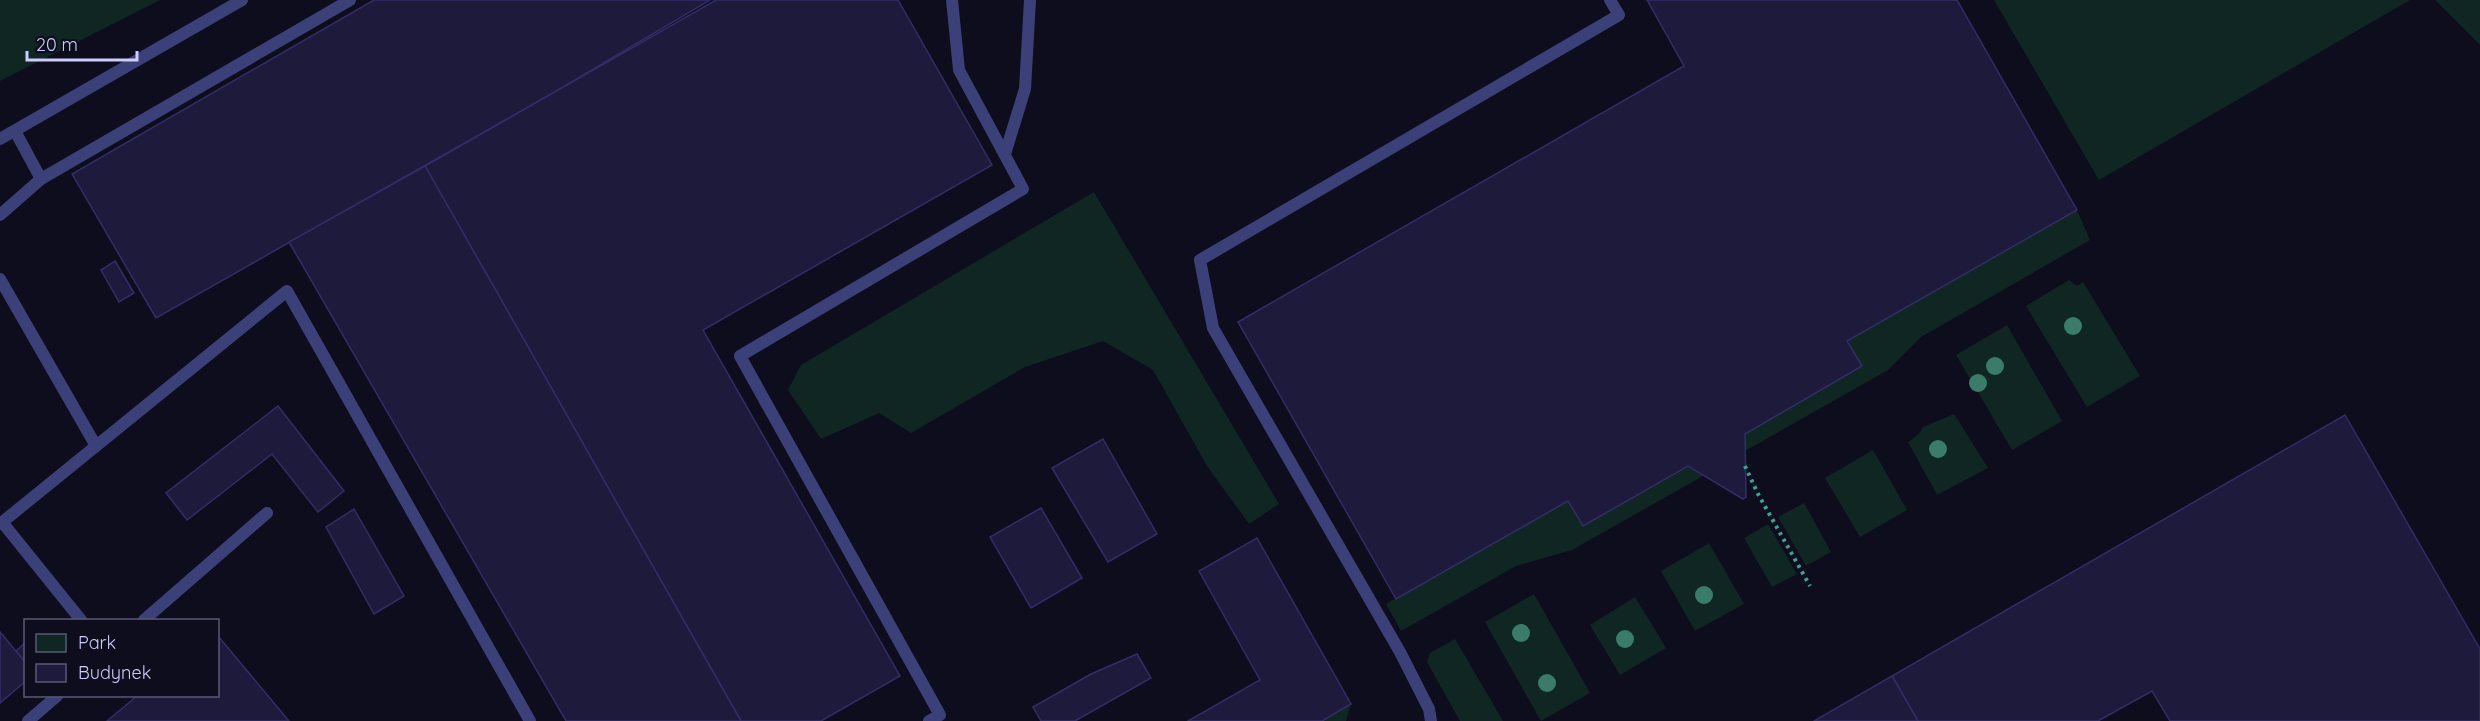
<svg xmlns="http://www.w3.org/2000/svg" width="2480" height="721" font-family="Quicksand,sans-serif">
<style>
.green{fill:#102622}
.building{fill:#1d1a3c;stroke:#312e67;stroke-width:1.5}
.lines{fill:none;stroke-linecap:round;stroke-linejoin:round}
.path{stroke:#35a690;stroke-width:4;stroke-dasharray:3 4.5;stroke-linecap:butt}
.lane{stroke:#3b4178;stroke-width:12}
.tree{fill:#3a7b69}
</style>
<rect width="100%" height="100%" fill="#0d0d1d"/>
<g class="green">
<path d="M0 0H160L0 81Z"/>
<path d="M1994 0H2410L2099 180Z"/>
<path d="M2435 0H2480V45Z"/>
<path d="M1094 192 1279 504 1249 524 1207 466 1153 370 1103 341 1025 367 911 433 879 413 821 439 788 390 801 365Z"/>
<path d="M2077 210 2090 240 1921 337 1888 370 1745 451V434L1862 366 1847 341Z"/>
<path d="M2069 280 2077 286 2083 282 2140 376 2087 407 2026 306Z"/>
<path d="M2007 325 2062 421 2012 450 1956 355Z"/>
<path d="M1954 414 1988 468 1937 495 1908 442 1919 434 1923 427Z"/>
<path d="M1873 450 1907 510 1860 537 1825 478Z"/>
<path d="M1688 466 1703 476 1572 550 1516 566 1401 631 1386 604 1568 501 1583 526Z"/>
<path d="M1804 503 1831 552 1806 566 1778 517Z"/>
<path d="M1768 524 1797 574 1772 587 1744 538Z"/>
<path d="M1709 543 1744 604 1695 631 1661 571Z"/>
<path d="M1534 594 1590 693 1541 721 1485 622Z"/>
<path d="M1635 597 1666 648 1620 675 1590 625Z"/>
<path d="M1455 639 1503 721H1460L1427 662 1430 653Z"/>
<path d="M1351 704 1346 721H1322Z"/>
</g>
<g class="building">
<path d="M374 0H710L558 90 156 318 72 174Z"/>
<path d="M716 0H898L992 165 703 330 900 676 821 721H741L425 166Z"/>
<path d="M1647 0H1957L2077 210 1847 341 1862 366 1745 434 1746 497 1743 499 1688 466 1583 526 1568 501 1396 599 1238 322 1684 66Z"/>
<path d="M425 166 741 721H566L289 242Z"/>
<path d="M115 261 134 293 119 302 101 270Z"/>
<path d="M278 406 344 491 318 512 272 454 187 520 166 493Z"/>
<path d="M2345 415 2480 649V721H2170L2152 691 2098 721H1918L1892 676Z"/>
<path d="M1103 439 1157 534 1108 562 1052 468Z"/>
<path d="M1041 508 1082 578 1031 608 990 537Z"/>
<path d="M354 509 404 596 374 614 326 527Z"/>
<path d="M1257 538 1351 704 1322 721H1188L1260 680 1199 571Z"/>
<path d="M0 632 26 663V681L0 703Z"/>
<path d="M218 636 289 721H107L137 696H218Z"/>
<path d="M26 642V663L16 651Z"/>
<path d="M1137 654 1151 678 1075 721H1041L1033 707 1091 674Z"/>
<path d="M1892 676 1918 721H1814Z"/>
</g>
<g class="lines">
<path class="path" d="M1745 466 1758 494 1810 586"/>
<g class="lane">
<path d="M15 131 41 179"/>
<path d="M0 139 242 0"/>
<path d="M1005 154 1025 89 1030 0"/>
<path d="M0 215 41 179 350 0"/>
<path d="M0 279 96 446"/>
<path d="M2 522 81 620"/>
<path d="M0 524 287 291 530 721"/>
<path d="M144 620 267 513"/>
<path d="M28 721 57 696"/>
<path d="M929 721 940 715 740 356 1023 189 959 70 952 0"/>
<path d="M1431 721 1429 709 1400 652 1213 328 1200 260 1619 15 1610 0"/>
</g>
</g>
<g class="tree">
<circle cx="2073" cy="326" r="9"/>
<circle cx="1995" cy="366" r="9"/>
<circle cx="1978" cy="383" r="9"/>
<circle cx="1938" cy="449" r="9"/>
<circle cx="1704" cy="595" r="9"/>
<circle cx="1521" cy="633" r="9"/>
<circle cx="1625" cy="639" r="9"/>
<circle cx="1547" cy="683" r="9"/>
</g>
<rect x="24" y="619" width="195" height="78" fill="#0d0d1d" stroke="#595a76" stroke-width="1.5"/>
<rect x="36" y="634" width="30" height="18" fill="#102622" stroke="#595a76" stroke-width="1.5"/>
<text x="78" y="649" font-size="18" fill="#cccdfc">Park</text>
<rect x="36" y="664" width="30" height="18" fill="#1d1a3c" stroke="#595a76" stroke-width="1.5"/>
<text x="78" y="679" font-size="18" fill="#cccdfc">Budynek</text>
<path d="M27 51v9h110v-9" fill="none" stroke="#cccdfc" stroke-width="3"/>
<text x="36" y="51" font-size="18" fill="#cccdfc" stroke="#0d0d1d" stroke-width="4.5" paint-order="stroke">20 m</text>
</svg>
